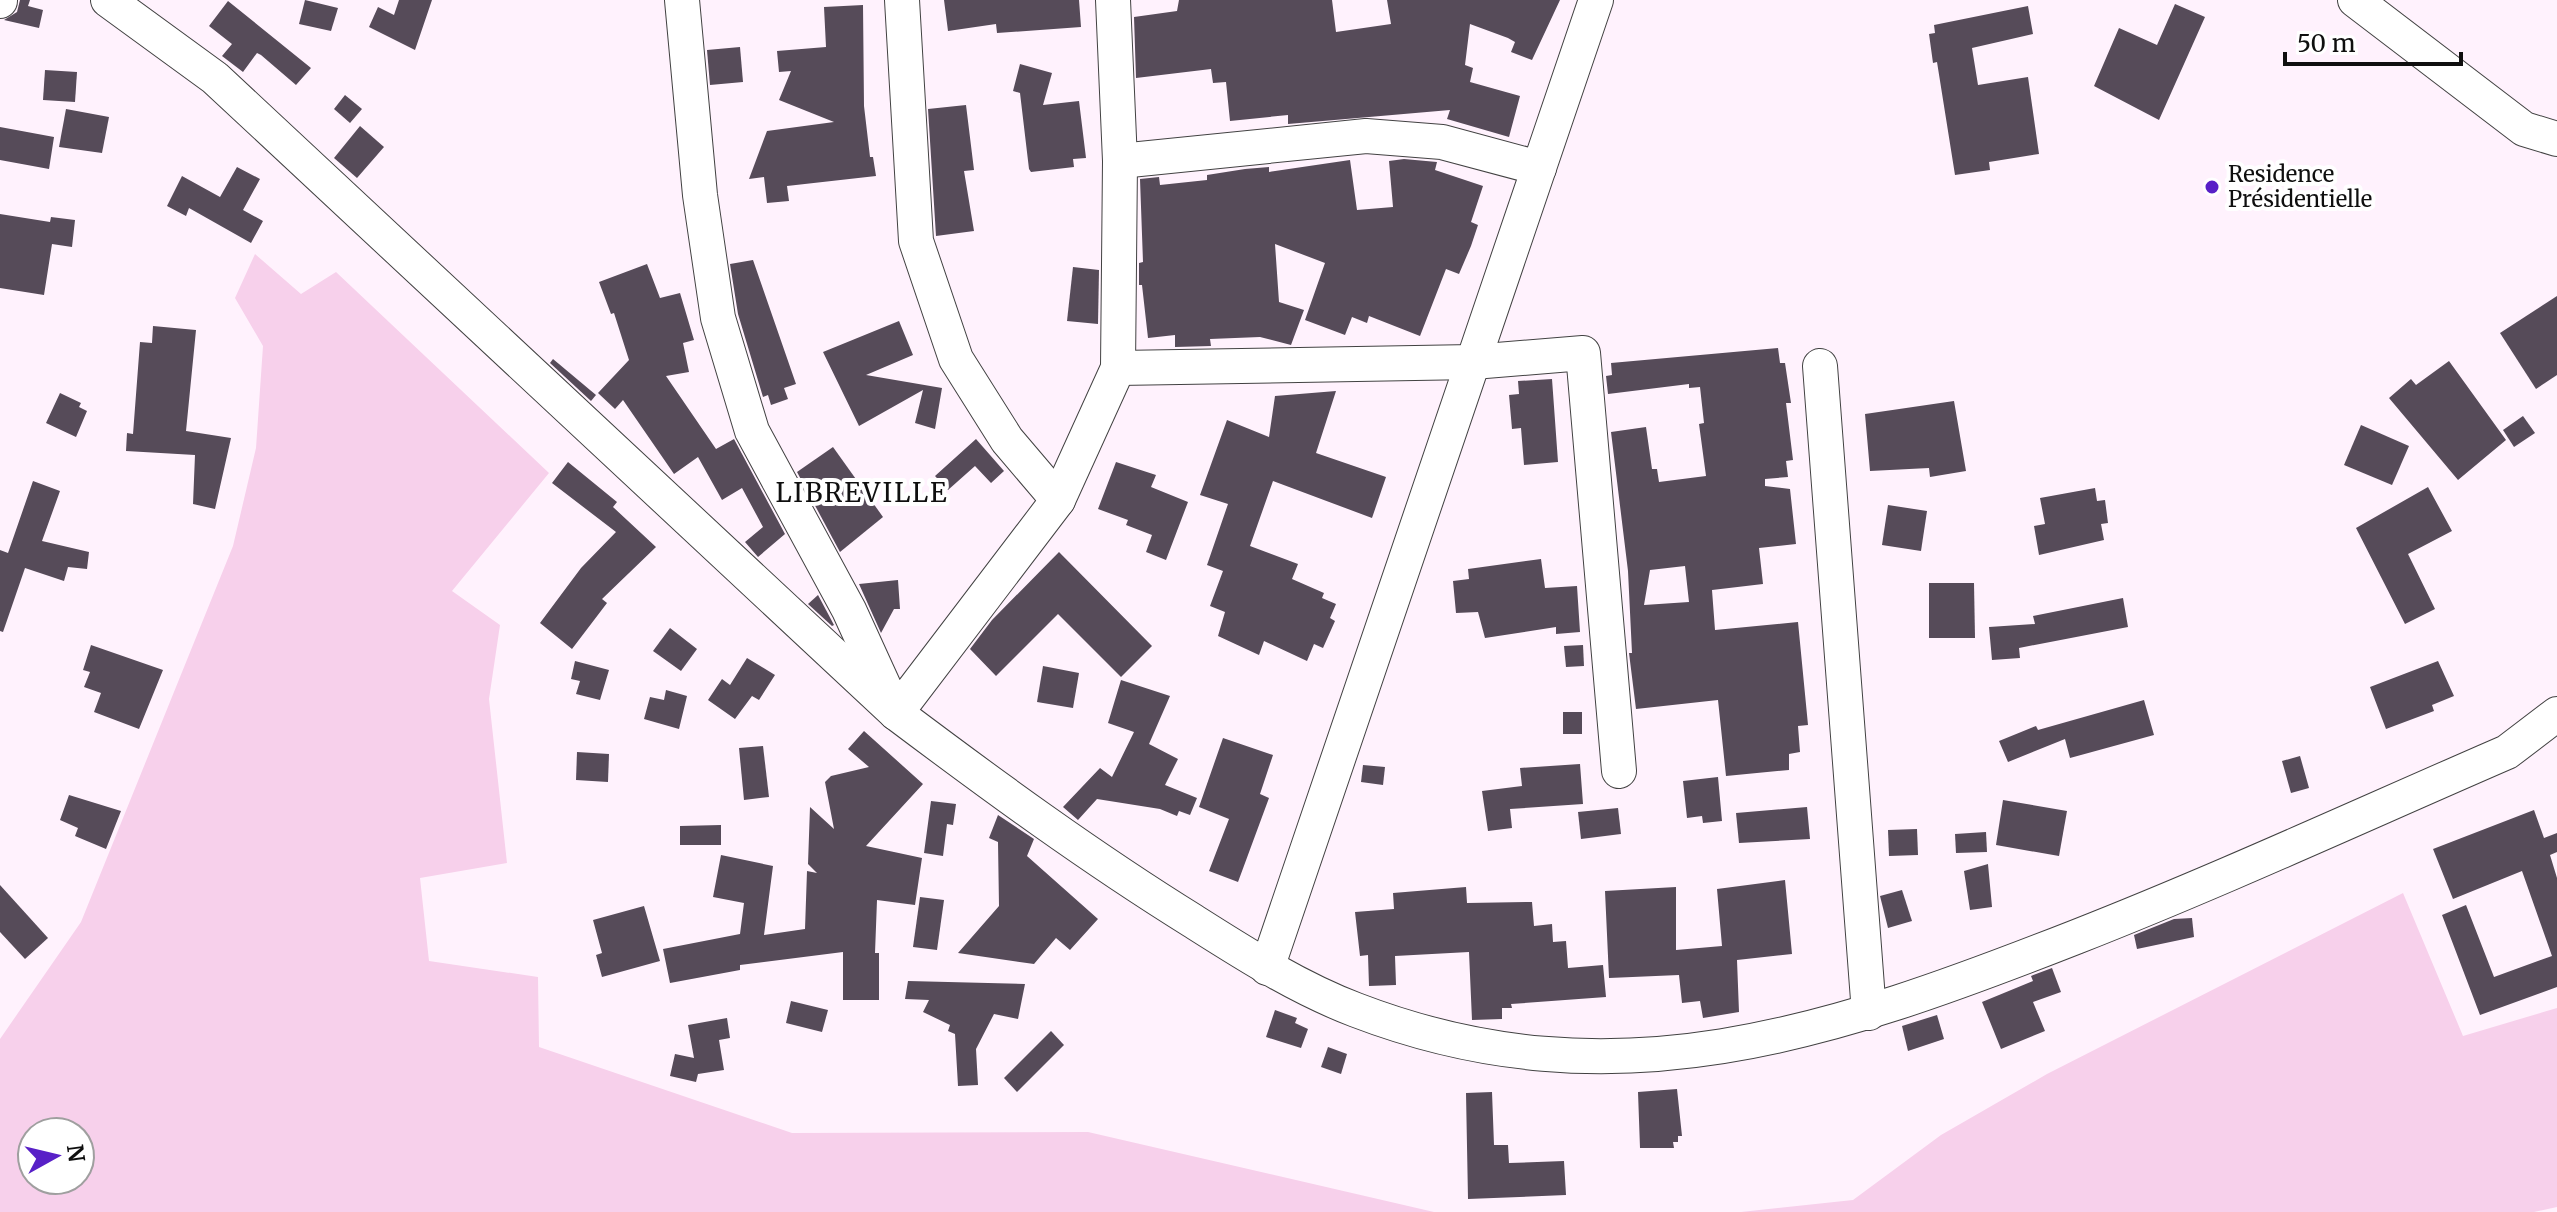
<svg xmlns="http://www.w3.org/2000/svg" width="2557" height="1212" font-family="Merriweather,serif">
<style>
.farmland{fill:#f7d0eb;fill-rule:evenodd}
.building{fill:#564b59;fill-rule:evenodd}
.lines{fill:none;stroke-linecap:round;stroke-linejoin:round}
.minor-casing{stroke:#424242;stroke-width:36}
.minor{stroke:#fff;stroke-width:34}
.poi-dot{fill:#5820c7;stroke:#fff;stroke-width:3}
.labels{text-anchor:middle;stroke-width:8;stroke-linejoin:round;paint-order:stroke}
.poi-label{font-size:22px;fill:#0f0f0f;stroke:#fff;text-anchor:start}
.quarter-label{font-size:26px;letter-spacing:2px;fill:#0f0f0f;stroke:#fff}
</style>
<rect width="100%" height="100%" fill="#fff2fd"/>
<g class="farmland">
<path d="M255 254 301 294 336 272 549 473 452 591 500 625 489 699 507 863 420 878 429 961 538 977 539 1047 792 1133 1088 1132 1434 1212H0V1039L81 922 233 546 256 448 263 346 235 298ZM80 1132V1180H32V1132Z"/>
<path d="M2403 893 2463 1036 2557 1008V1207L2534 1212H1741L1853 1200 1941 1135 2047 1074Z"/>
</g>
<g class="building">
<path d="M20 0H30L28 6 43 10 39 28 4 20 17 12Z"/>
<path d="M305 0 338 8 331 31 299 24Z"/>
<path d="M399 0H432L415 50 369 27 378 7 394 15Z"/>
<path d="M944 0H1079L1081 27 997 33 996 24 948 31Z"/>
<path d="M1179 0H1332L1336 32 1391 24 1387 0H1560L1532 60 1511 52 1515 42 1508 38 1470 24 1465 65 1473 68 1470 82 1520 96 1509 137 1447 119 1450 110 1288 124V115L1230 121 1226 82 1213 83 1211 69 1136 78 1134 17 1177 11Z"/>
<path d="M228 1 311 68 296 85 261 55 257 53 243 72 222 56 232 44 209 26Z"/>
<path d="M2175 4 2205 17 2159 120 2094 86 2119 28 2157 45Z"/>
<path d="M863 5 864 106 870 157H873L876 176 787 186 789 201 767 203 764 177 749 179 767 131 834 122 779 100 791 71 779 72 777 51 826 47 824 7Z"/>
<path d="M2028 6 2033 34 1972 48 1978 85 2028 77 2039 154 1989 162 1990 170 1955 175 1937 62 1933 63 1929 34 1935 33 1934 25Z"/>
<path d="M740 47 743 82 710 85 707 50Z"/>
<path d="M1020 64 1052 73 1043 105 1079 101 1086 158 1073 159 1074 167 1031 172 1029 169 1020 93 1013 91Z"/>
<path d="M45 70 77 72 75 102 43 100Z"/>
<path d="M345 95 362 109 350 123 334 109Z"/>
<path d="M966 105 974 170 964 171 974 231 936 236 928 109Z"/>
<path d="M66 109 109 117 102 153 59 147Z"/>
<path d="M360 126 384 147 357 178 334 158Z"/>
<path d="M0 127 54 137 49 169 0 160Z"/>
<path d="M1404 159 1437 162 1435 170 1483 186 1471 222 1478 225 1471 246 1459 274 1446 269 1420 336 1369 316 1367 323 1352 317 1345 335 1305 320 1325 263 1275 244 1279 302 1304 310 1291 345 1260 337 1210 339 1211 346 1175 347V335L1148 338 1142 285H1139V263L1143 262 1140 179 1159 177 1160 185 1207 180V175L1245 169 1269 167V172L1350 160 1357 210 1393 207 1389 161Z"/>
<path d="M237 167 260 179 243 210 263 221 251 243 189 208 186 216 167 206 182 176 220 197Z"/>
<path d="M0 214 50 222 51 217 75 220 72 247 52 244 44 295 0 288Z"/>
<path d="M753 260 796 384 784 388 788 399 771 405 768 395 763 397 738 314 730 264Z"/>
<path d="M647 264 660 298 680 293 694 340 683 343 689 372 666 376 716 449 734 439 785 534 758 557 745 542 763 527 742 488 722 500 698 457 674 474 623 400 615 409 598 393 629 360 614 313 611 314 599 282Z"/>
<path d="M1073 267 1099 270 1098 324 1067 321Z"/>
<path d="M2557 296V375L2536 389 2500 333Z"/>
<path d="M899 321 913 355 866 375 942 388 935 429 915 423 923 390 859 426 823 352Z"/>
<path d="M153 326 196 330 186 431 231 438 215 509 193 504 195 455 126 451 127 433 133 434 140 342 152 343Z"/>
<path d="M1778 348 1780 363H1785L1791 403H1786L1793 460 1786 461 1788 477 1765 479V486L1790 489 1796 544 1759 548 1763 584 1712 590 1715 630 1798 622 1808 725 1798 726 1800 752 1789 754V770L1726 776 1718 700 1636 709 1629 653H1632L1628 571 1611 432 1646 427 1652 469H1657L1659 482 1706 476 1699 424 1704 423 1700 387 1689 388V384L1608 394 1606 376 1612 375 1611 363ZM1685 566 1689 602 1644 605 1650 570Z"/>
<path d="M553 359 596 395 591 401 550 363Z"/>
<path d="M2449 361 2506 440 2458 480 2389 398 2411 379 2416 385Z"/>
<path d="M1552 379 1558 462 1524 465 1521 428 1512 429 1509 395 1519 394 1518 381Z"/>
<path d="M1336 391 1316 453 1386 477 1372 518 1273 481 1250 546 1298 564 1292 579 1324 593 1322 598 1336 604 1330 618 1335 621 1323 648 1314 644 1307 661 1264 641 1259 655 1218 636 1225 612 1210 606 1223 571 1207 565 1228 504 1200 495 1227 420 1269 437 1275 396Z"/>
<path d="M60 393 81 403 79 407 87 411 76 437 46 423Z"/>
<path d="M1954 401 1966 471 1930 477 1929 468 1870 471 1865 414Z"/>
<path d="M2523 416 2535 433 2514 447 2503 430Z"/>
<path d="M2361 425 2409 446 2392 485 2344 465Z"/>
<path d="M976 439 1004 471 991 483 975 466 948 490 935 476Z"/>
<path d="M833 447 883 517 840 552 797 472Z"/>
<path d="M568 462 617 502 613 507 656 547 602 599 607 603 572 649 540 623 581 568 616 532 552 483Z"/>
<path d="M1116 462 1156 475 1151 487 1188 502 1166 560 1146 552 1152 535 1126 525 1128 520 1098 509Z"/>
<path d="M33 481 60 491 42 541 89 552 87 569 68 567 64 581 25 568 3 632 0 631V550L8 553Z"/>
<path d="M2428 487 2452 531 2408 554 2435 609 2405 624 2356 528Z"/>
<path d="M2095 488 2097 501 2105 500 2108 523 2101 524 2104 540 2039 555 2034 526 2045 524 2040 498Z"/>
<path d="M1888 505 1927 511 1921 551 1882 545Z"/>
<path d="M1059 552 1152 646 1121 677 1058 614 996 676 970 649 992 620Z"/>
<path d="M1541 559 1545 588 1577 586 1580 632 1556 634V627L1485 638 1478 612 1456 613 1453 581 1469 579 1468 569Z"/>
<path d="M898 580 900 609H894L881 633 859 584Z"/>
<path d="M1929 583H1974L1975 638H1929Z"/>
<path d="M818 595 834 625 832 626 808 604Z"/>
<path d="M2123 598 2128 627 2019 648 2020 658 1992 660 1989 627 2035 624 2033 616Z"/>
<path d="M670 628 697 649 681 671 653 651Z"/>
<path d="M91 645 163 670 139 729 94 712 101 693 84 687 90 672 83 670Z"/>
<path d="M1583 645 1584 666 1566 667 1564 646Z"/>
<path d="M747 658 775 675 759 700 752 696 735 719 708 700 722 679 730 685Z"/>
<path d="M575 661 609 670 600 700 576 694 580 681 571 679Z"/>
<path d="M2438 661 2454 696 2432 705 2434 711 2386 729 2370 687Z"/>
<path d="M1043 666 1079 673 1073 708 1037 702Z"/>
<path d="M1121 680 1170 696 1149 744 1178 759 1165 785 1197 798 1190 815 1179 811 1177 816 1160 809 1097 799 1078 820 1063 807 1100 768 1112 777 1134 732 1108 723Z"/>
<path d="M666 690 687 696 679 729 644 719 650 697 664 700Z"/>
<path d="M2144 700 2154 735 2070 758 2065 739 2008 762 1999 741 2036 726 2038 730Z"/>
<rect x="1563" y="712" width="19" height="22"/>
<path d="M864 731 923 784 866 846 922 858 915 905 877 900 875 953H879V1000H843V952L740 965V970L670 983 663 949 740 934 744 903 713 897 721 855 773 866 764 935 805 929 807 871 817 873 808 864 810 807 834 829 825 782 831 776 869 767 848 749Z"/>
<path d="M1223 738 1273 755 1260 794 1269 798 1238 882 1209 871 1229 819 1199 807Z"/>
<path d="M763 746 769 797 744 800 739 748Z"/>
<path d="M577 752 609 754 608 782 576 780Z"/>
<path d="M2300 756 2309 788 2291 793 2282 761Z"/>
<path d="M1580 764 1583 804 1510 809 1512 828 1488 831 1482 791 1522 786 1520 768Z"/>
<path d="M1363 765 1385 767 1383 785 1361 782Z"/>
<path d="M1718 777 1722 821 1703 823 1702 816 1687 818 1683 781Z"/>
<path d="M69 795 121 811 106 849 75 836 78 828 60 820Z"/>
<path d="M2003 800 2067 811 2059 856 1996 845Z"/>
<path d="M931 801 956 804 953 825 947 824 943 856 924 853Z"/>
<path d="M1807 807 1810 839 1739 843 1736 813Z"/>
<path d="M1618 808 1621 834 1581 839 1578 812Z"/>
<path d="M2534 810 2544 838 2557 833V852L2550 855 2557 878V987L2480 1015 2442 915 2466 905 2494 977 2552 956 2522 871 2453 899 2433 849Z"/>
<path d="M998 815 1034 839 1027 856 1098 919 1070 950 1056 938 1034 964 958 953 999 906 998 842 989 838Z"/>
<path d="M721 825V845H680V826Z"/>
<path d="M1917 829 1918 855 1889 856 1888 830Z"/>
<path d="M1986 832 1987 852 1956 853 1955 834Z"/>
<path d="M1988 864 1992 907 1970 910 1964 871Z"/>
<path d="M1785 880 1792 954 1737 960 1739 1012 1703 1018 1700 1001 1682 1003 1679 975 1609 978 1605 891 1676 887V950L1722 946 1717 889Z"/>
<path d="M0 885 48 938 25 959 0 932Z"/>
<path d="M1466 887 1467 903 1532 902 1534 926 1552 924 1553 942 1566 941 1568 968 1603 965 1606 997 1511 1004 1512 1008H1502V1019L1472 1020 1469 952 1395 956 1396 985 1369 986 1368 955 1360 956 1355 912 1394 909 1393 893Z"/>
<path d="M1902 890 1912 921 1888 928 1880 896Z"/>
<path d="M920 897 944 900 937 950 913 947Z"/>
<path d="M644 906 660 961 602 977 596 955 602 953 593 920Z"/>
<path d="M2192 918 2194 937 2137 949 2134 935 2174 919Z"/>
<path d="M2052 968 2061 992 2033 1002 2045 1031 2001 1049 1982 1002 2033 981 2031 976Z"/>
<path d="M908 981 1025 984 1018 1019 994 1014 976 1049 978 1085 958 1086 955 1034 948 1031 950 1025 923 1012 929 1000 905 999Z"/>
<path d="M791 1001 828 1010 822 1032 786 1023Z"/>
<path d="M1275 1010 1297 1018 1295 1023 1308 1029 1301 1048 1266 1037Z"/>
<path d="M1937 1015 1944 1039 1908 1051 1902 1026Z"/>
<path d="M727 1018 730 1038 719 1040 724 1070 698 1074 696 1082 670 1076 675 1054 694 1058 688 1025Z"/>
<path d="M1051 1031 1064 1045 1017 1092 1004 1078Z"/>
<path d="M1328 1047 1347 1054 1341 1074 1321 1067Z"/>
<path d="M1677 1089 1682 1136H1678V1142H1673L1674 1148H1640L1638 1092Z"/>
<path d="M1492 1092 1494 1145H1508L1509 1163 1564 1161 1566 1195 1468 1199 1466 1093Z"/>
</g>
<g class="lines">
<defs>
<g id="minor">
<path d="M108 0 215 78 896 713C993 786 1090 857 1193 921 1245 954 1298 988 1356 1010 1614 1109 1834 1032 2076 937 2221 880 2364 814 2507 752L2557 714"/>
<path d="M682 0 700 195 718 318 752 431 849 610 896 713 1058 500 1118 368 1120 161 1113 0"/>
<path d="M902 0 916 241 956 359 1007 440 1058 500"/>
<path d="M2355 0 2524 129 2557 139"/>
<path d="M0 1V0"/>
<path d="M1120 161 1366 136 1442 142 1539 168"/>
<path d="M1820 366 1869 1013"/>
<path d="M1118 368 1473 362 1583 353 1619 771"/>
<path d="M1267 968 1596 0"/>
</g>
</defs>
<use href="#minor" class="minor-casing"/>
<use href="#minor" class="minor"/>
</g>
<circle class="poi-dot" cx="2212" cy="187" r="8"/>
<g class="labels">
<g class="poi-label">
<text x="2228" y="182">Residence<tspan x="2228" dy="25">Présidentielle</tspan></text>
</g>
<g class="quarter-label">
<text x="862" y="502">LIBREVILLE</text>
</g>
</g>
<g transform="translate(56 1156) rotate(82)"><circle r="38" fill="#ffffff" stroke="#9f9f9f" stroke-width="2"/>
<path d="M0-6L14 30L0 20L-14 30Z" fill="#5820c7"/>
<text y="-12" font-size="22" font-weight="bold" text-anchor="middle" fill="#0f0f0f">N</text>
</g>
<path d="M2285 52v12h176v-12" fill="none" stroke="#0f0f0f" stroke-width="4"/>
<text x="2297" y="52" font-size="24" fill="#0f0f0f" stroke="#ffffff" stroke-width="6" paint-order="stroke">50 m</text>
</svg>
